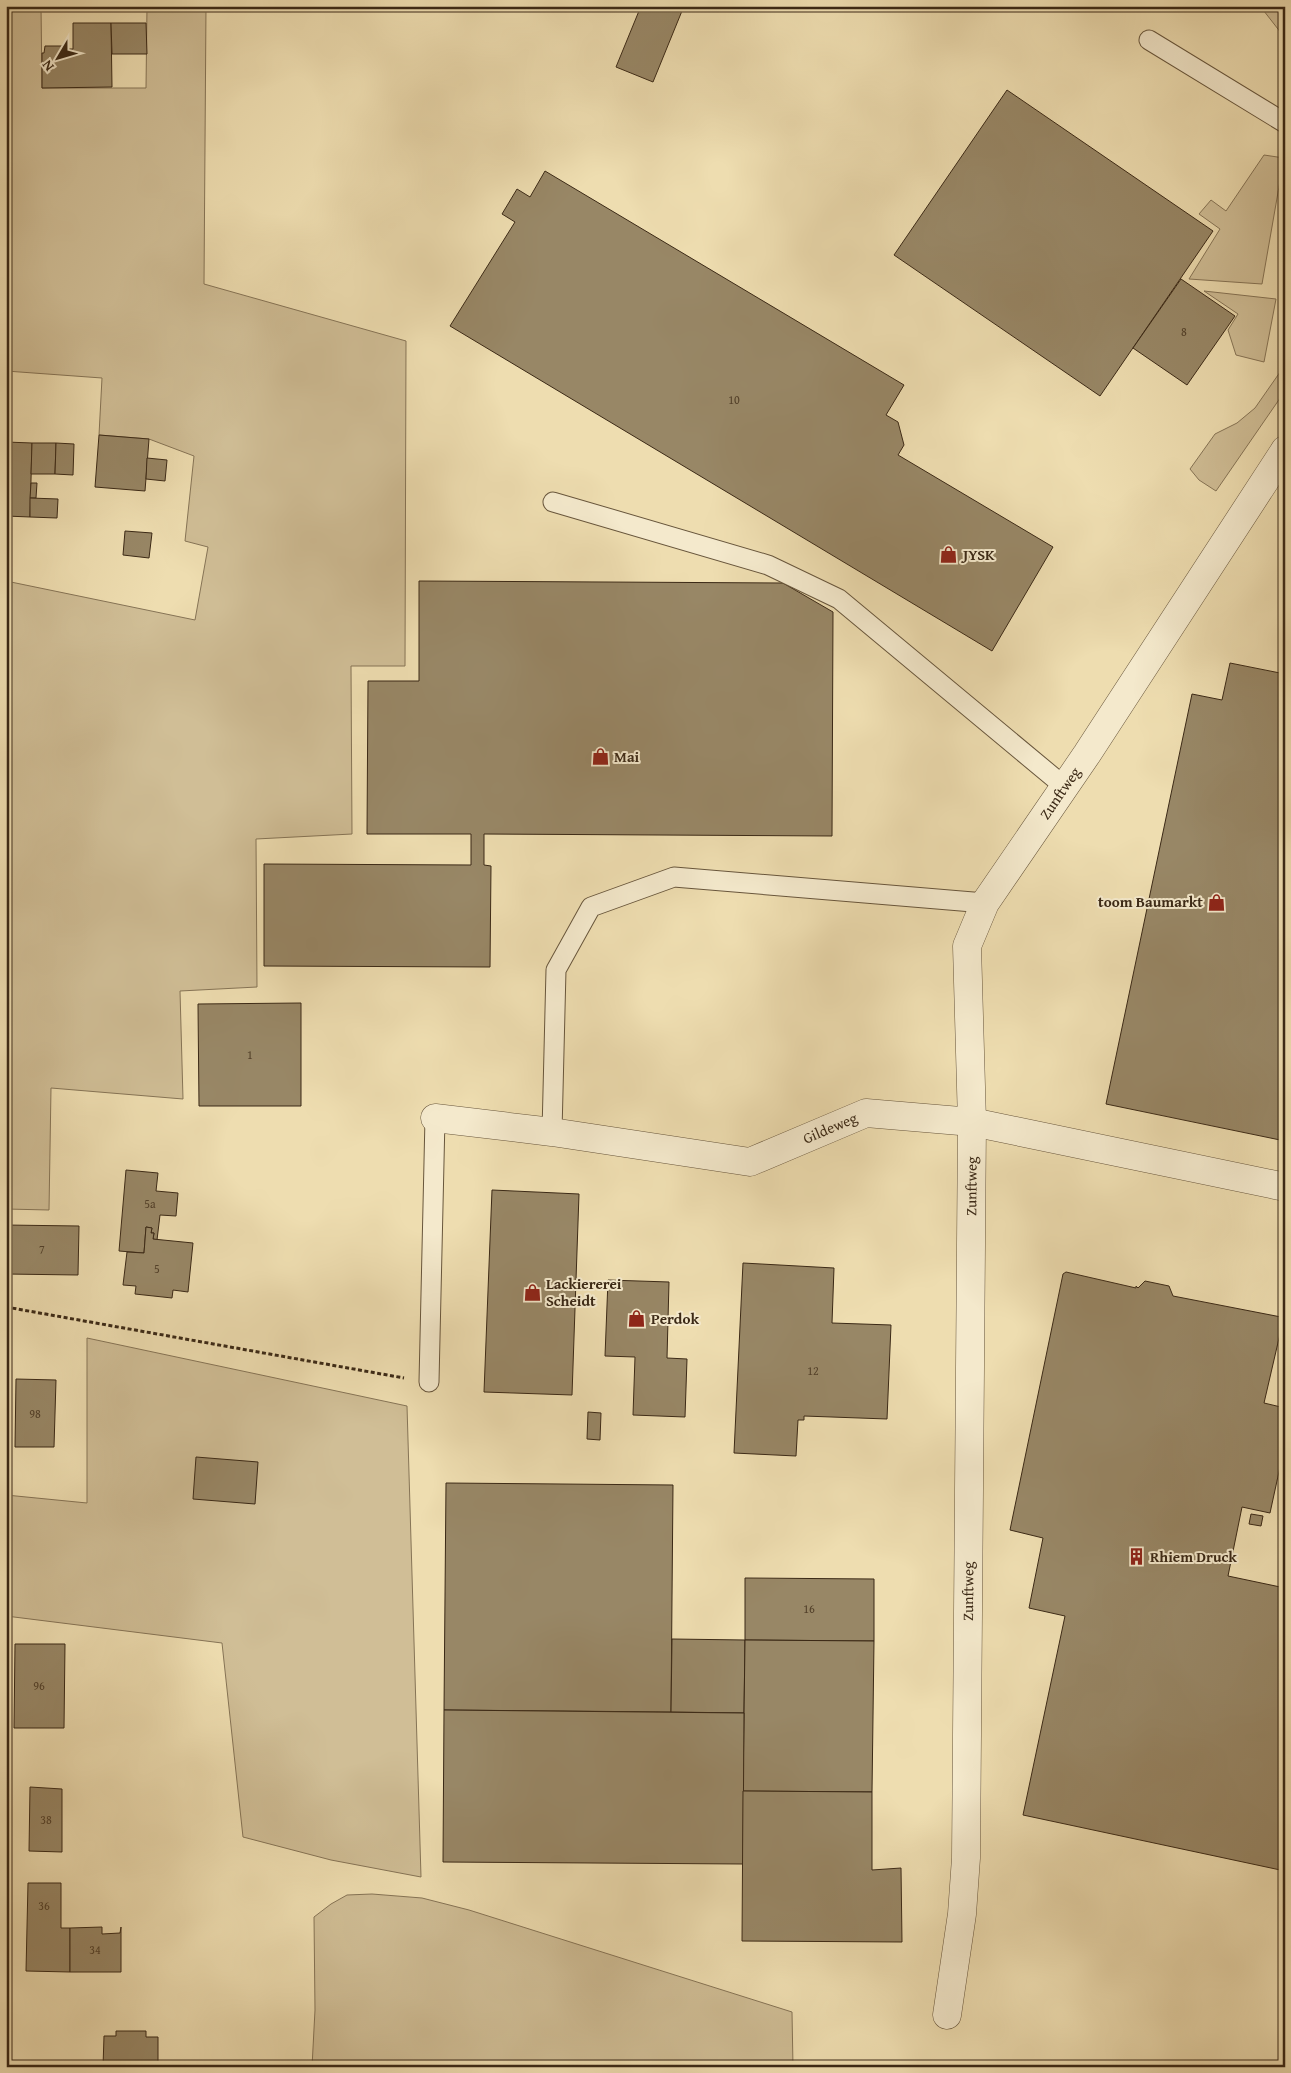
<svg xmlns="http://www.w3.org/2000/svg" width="1291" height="2073" font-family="'Gentium Book Plus',serif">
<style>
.green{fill:#d0be96;stroke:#867456}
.building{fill:#988766;stroke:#3b2916}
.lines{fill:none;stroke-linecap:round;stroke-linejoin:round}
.service-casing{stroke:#68563c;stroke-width:21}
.minor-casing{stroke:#68563c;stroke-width:29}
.path{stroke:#3b2916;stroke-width:3;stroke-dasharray:4 2.5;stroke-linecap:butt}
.service{stroke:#f4e9cc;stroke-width:19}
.minor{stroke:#f4e9cc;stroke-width:28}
.labels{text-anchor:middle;stroke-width:4;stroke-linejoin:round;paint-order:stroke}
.number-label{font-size:12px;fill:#52402a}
.poi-label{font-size:15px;font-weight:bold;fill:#3b2916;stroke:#f4e9cc;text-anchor:start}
.street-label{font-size:15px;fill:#3b2916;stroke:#f4e9cc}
</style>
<rect width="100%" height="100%" fill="#eeddb0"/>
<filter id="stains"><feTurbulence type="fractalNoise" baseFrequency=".004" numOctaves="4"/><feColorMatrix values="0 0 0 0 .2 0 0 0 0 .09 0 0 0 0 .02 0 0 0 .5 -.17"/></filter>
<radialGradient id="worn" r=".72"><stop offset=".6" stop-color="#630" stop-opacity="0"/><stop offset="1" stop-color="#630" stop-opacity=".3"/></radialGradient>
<g class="green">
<path d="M6 6H41L42 88H146L147 6H206L204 284 406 341 405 666H351L352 834 256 839 257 987 180 991 183 1099 51 1088 49 1210 6 1209V581L195 620 208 547 185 541 194 456 149 439 99 435 102 378 6 371Z"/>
<path d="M1260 6H1285V38Z"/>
<path d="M1264 155 1284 158 1262 284 1189 279 1220 229 1199 214 1211 200 1226 211Z"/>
<path d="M1204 291 1276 299 1264 362 1236 355 1228 330 1238 314Z"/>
<path d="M1285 365V391L1216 491 1199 480 1190 469 1215 434 1237 423 1255 408Z"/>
<path d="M87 1338 407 1406 421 1877 331 1860 243 1837 222 1643 6 1616V1495L87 1503Z"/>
<path d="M372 1894 422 1898 469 1910 792 2012 793 2067H312L315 2010 314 1917 331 1904 347 1895Z"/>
</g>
<g class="building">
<path d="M641 6H684L653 82 616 67Z"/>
<path d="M73 23H111L112 87 42 88V53H44L45 46H63V49H73Z"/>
<path d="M111 23H146L147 54H112Z"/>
<path d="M1007 90 1213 231 1100 396 894 255Z"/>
<path d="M545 171 904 385 886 415 898 422 904 445 898 455 1053 547 992 651 450 326 515 222 502 214 517 189 530 197Z"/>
<path d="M1181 279 1235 316 1187 385 1133 348Z"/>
<path d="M99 435 149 439 145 491 95 487Z"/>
<path d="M6 442 32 443 30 517 6 516Z"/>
<path d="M32 443H56L55 474H31Z"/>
<path d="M56 443 74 444 73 475 55 474Z"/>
<path d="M147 458 167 460 165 481 146 479Z"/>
<path d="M31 483H37L36 498H30Z"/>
<path d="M30 498 58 499 57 518 30 517Z"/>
<path d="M125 531 152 533 149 558 123 555Z"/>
<path d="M419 581 783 583 833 612 832 836 484 834V865L491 866 490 967 264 966V864L471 865V834H367L368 681H419Z"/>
<path d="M1230 663 1285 674V1141L1106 1104 1192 694 1222 700Z"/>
<path d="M301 1003V1106H199L198 1004Z"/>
<path d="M126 1170 158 1173 156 1191 178 1193 176 1216 160 1215 157 1240 153 1239 154 1233H151L152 1228 146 1227 144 1253 119 1251Z"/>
<path d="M492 1190 579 1194 572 1395 484 1392Z"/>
<path d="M6 1225 79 1226 78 1275 6 1274Z"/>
<path d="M146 1227 152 1228 151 1233H154L153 1239 193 1243 188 1292 173 1290 172 1298 135 1294 136 1286 123 1285 127 1252 144 1253Z"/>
<path d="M743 1263 834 1268 832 1323 891 1325 887 1419 804 1416V1420H798L796 1456 734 1453Z"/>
<path d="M1066 1272 1136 1288V1286L1138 1288 1145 1281 1169 1286 1173 1296 1281 1317 1283 1321 1264 1403 1285 1408V1444L1270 1513 1242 1507 1228 1576 1285 1588V1871L1023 1815 1065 1616 1029 1608 1043 1538 1010 1530 1063 1274Z"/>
<path d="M608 1280 669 1282 667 1358 687 1359 685 1417 633 1415 635 1357 605 1356Z"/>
<path d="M16 1379 56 1380 54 1447H15Z"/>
<path d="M588 1412 601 1413 600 1440 587 1439Z"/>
<path d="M196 1457 258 1462 255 1504 193 1499Z"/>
<path d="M446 1483 673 1485 671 1712 444 1710Z"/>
<path d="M1251 1514 1263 1516 1261 1526 1249 1524Z"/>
<path d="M745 1578 874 1579V1641L745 1640Z"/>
<path d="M672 1639 745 1640 744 1713 671 1712Z"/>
<path d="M745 1640 874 1641 872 1792 743 1791Z"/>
<path d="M15 1644H65L64 1728H14Z"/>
<path d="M444 1710 744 1713 743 1864 443 1862Z"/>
<path d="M30 1787 62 1789V1852L29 1851Z"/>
<path d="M743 1791 872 1792V1870L901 1868 902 1942 742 1941Z"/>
<path d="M28 1883H61V1928H70V1972L26 1971Z"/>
<path d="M102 1927V1934L120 1933 121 1927V1972H70V1928Z"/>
<path d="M116 2031H146V2037H158V2067H103L104 2036H116Z"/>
</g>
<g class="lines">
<defs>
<g id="service">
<path d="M1149 40 1285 123"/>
<path d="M553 502 768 565 839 599 1065 787"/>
<path d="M552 1132 556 970 591 907 674 877 985 903"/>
<path d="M429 1382 435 1118"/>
</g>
<g id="minor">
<path id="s1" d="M435 1118 552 1132 750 1162 866 1113 972 1122 1285 1187"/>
<path id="s2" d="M947 2015 962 1914 966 1858 972 1122 967 946 985 903 1087 754 1285 450"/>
</g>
</defs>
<use href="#service" class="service-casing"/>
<use href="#minor" class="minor-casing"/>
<path class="path" d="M6 1307 404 1378"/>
<use href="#service" class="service"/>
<use href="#minor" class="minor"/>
</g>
<defs>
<symbol id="shop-bare" viewBox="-9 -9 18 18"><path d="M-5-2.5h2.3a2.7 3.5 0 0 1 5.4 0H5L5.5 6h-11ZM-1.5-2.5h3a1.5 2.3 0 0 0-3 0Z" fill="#8f2418" stroke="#f4e9cc" stroke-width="2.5" paint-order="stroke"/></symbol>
<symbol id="building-bare" viewBox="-9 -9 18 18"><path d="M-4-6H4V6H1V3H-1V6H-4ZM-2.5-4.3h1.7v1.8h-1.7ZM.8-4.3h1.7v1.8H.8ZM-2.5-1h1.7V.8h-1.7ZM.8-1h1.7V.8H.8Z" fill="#8f2418" stroke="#f4e9cc" stroke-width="2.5" paint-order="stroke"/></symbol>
</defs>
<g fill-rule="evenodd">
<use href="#shop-bare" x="936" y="542" width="25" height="25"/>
<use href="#shop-bare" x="588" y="744" width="25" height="25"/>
<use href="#shop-bare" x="1204" y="890" width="25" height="25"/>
<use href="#shop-bare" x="520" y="1280" width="25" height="25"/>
<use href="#shop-bare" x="624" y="1306" width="25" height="25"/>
<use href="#building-bare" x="1124" y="1544" width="25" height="25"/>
</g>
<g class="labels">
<g class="number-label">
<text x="1184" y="336">8</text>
<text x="734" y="404">10</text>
<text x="250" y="1059">1</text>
<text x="150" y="1208">5a</text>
<text x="42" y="1254">7</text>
<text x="157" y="1273">5</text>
<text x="813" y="1375">12</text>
<text x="35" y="1418">98</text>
<text x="809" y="1613">16</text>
<text x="39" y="1690">96</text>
<text x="46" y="1824">38</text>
<text x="44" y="1910">36</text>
<text x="95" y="1954">34</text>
</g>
<g class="poi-label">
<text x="963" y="560">JYSK</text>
<text x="614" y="762">Mai</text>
<text x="1203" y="907" text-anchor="end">toom Baumarkt</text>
<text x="546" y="1289">Lackiererei<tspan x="546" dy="17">Scheidt</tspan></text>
<text x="651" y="1324">Perdok</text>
<text x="1150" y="1562">Rhiem Druck</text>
</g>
<g class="street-label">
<text dy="5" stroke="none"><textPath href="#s2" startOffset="1250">Zunftweg</textPath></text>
<text dy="5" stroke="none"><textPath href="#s1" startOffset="405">Gildeweg</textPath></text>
<text dy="5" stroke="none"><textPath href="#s2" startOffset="830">Zunftweg</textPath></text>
<text dy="5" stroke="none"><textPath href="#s2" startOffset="425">Zunftweg</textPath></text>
</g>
</g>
<rect width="1291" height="2073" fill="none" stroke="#eeddb0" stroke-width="25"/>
<rect x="8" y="8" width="1276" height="2058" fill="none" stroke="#3b2916" stroke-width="2.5"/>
<rect x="12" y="12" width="1266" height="2048" fill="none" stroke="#3b2916"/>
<g transform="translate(58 58) rotate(232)" stroke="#f4e9cc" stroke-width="4" paint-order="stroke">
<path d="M0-4L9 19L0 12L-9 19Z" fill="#3b2916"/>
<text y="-8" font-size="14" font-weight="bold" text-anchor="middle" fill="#3b2916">N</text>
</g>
<rect width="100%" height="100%" filter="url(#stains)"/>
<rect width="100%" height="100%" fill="url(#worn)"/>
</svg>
